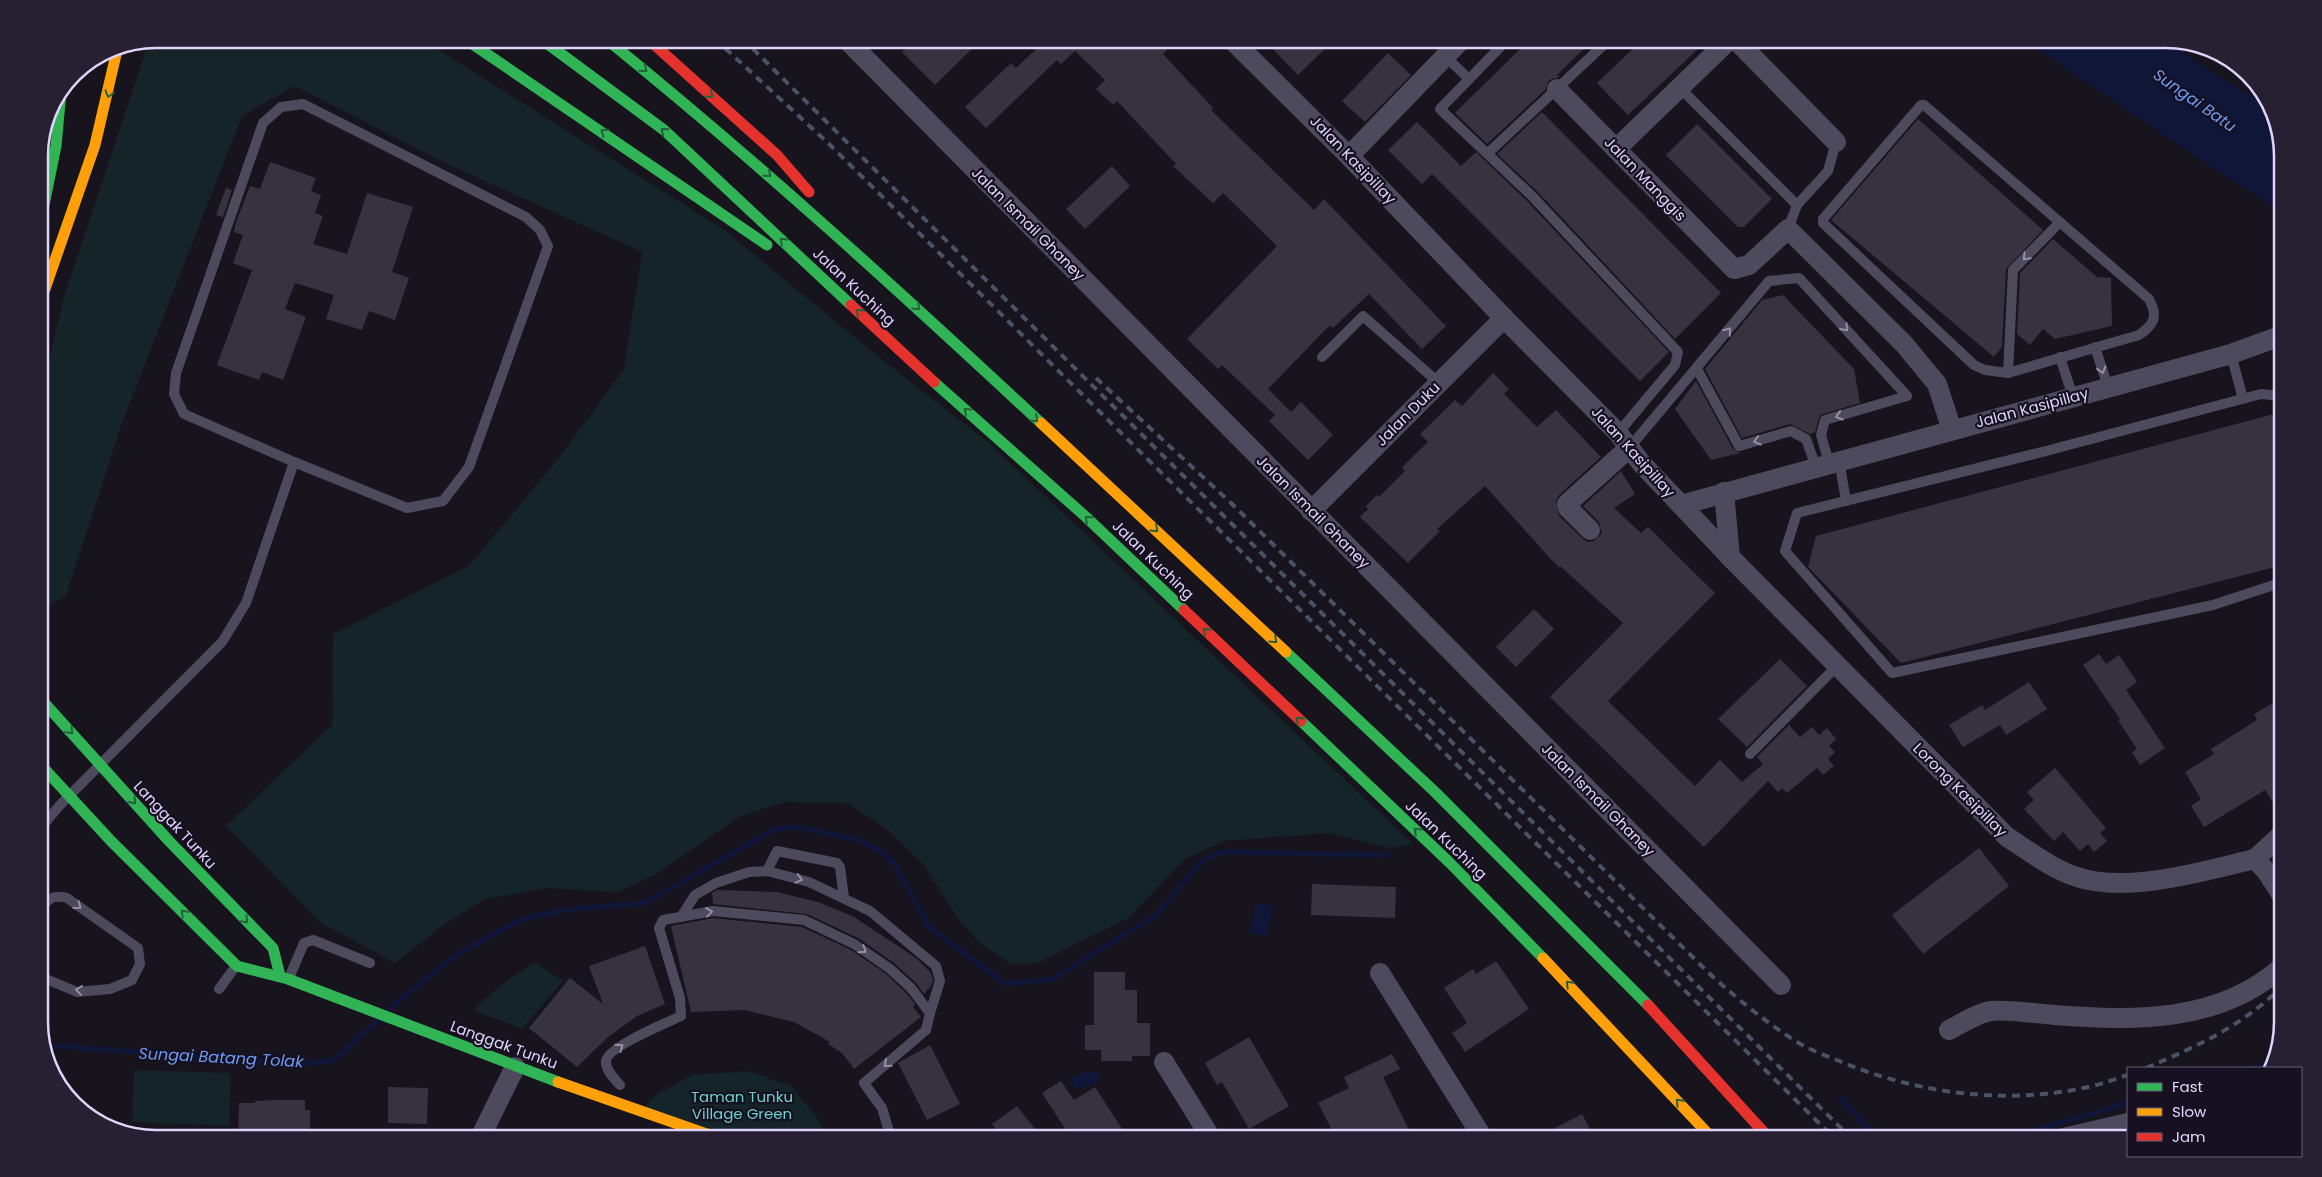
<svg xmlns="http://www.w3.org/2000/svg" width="2322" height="1177" font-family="Poppins,sans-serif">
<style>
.green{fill:#142428}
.water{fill:#0f1638}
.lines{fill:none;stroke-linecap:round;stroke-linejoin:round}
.stream{stroke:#0f1638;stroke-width:5.5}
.building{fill:#37323f}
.lane{stroke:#4d4a5d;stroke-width:10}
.street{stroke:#4d4a5d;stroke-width:20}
.fast{stroke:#30b455;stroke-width:11}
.slow{stroke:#ff9f0a;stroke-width:11}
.jam{stroke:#e5322d;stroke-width:11}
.rail{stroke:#485465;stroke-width:4;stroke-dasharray:8 6;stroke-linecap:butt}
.oneway{stroke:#23623b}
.oneway2{stroke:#968fac}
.labels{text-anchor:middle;stroke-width:4.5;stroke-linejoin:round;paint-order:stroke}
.street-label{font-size:15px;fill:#e0d4fb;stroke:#161021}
.park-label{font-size:15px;fill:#67d3cd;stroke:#161021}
.water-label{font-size:16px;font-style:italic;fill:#6c9af0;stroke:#161021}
.rim{fill:none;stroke:#e0d4fb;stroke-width:2.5}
</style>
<rect width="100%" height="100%" fill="#17141d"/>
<g class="green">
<path d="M156 39H421L723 229 880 358 988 442 1413 844 1391 848 1329 833 1224 841 1185 859 1128 918 1037 963 1012 964 982 945 959 920 923 864 888 830 848 803 784 802 739 817 656 874 618 892 547 888 486 899 446 923 395 963 321 923 226 826 332 725 333 634 470 565 562 454 624 369 642 252 449 165 294 86 242 116 122 423 66 596 39 610V404L63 300 145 54 147 41Z"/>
<path d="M536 963 563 981 522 1029 473 1010C493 991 511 975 536 963Z"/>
<path d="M134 1070 231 1073 229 1126 132 1122Z"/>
<path d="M748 1071 791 1086 816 1116 827 1138H736L645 1108 653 1097 692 1075Z"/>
</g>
<g class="water">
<path d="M2023 39H2165L2201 65 2269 107 2283 148V213L2184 149Z"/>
<path d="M1255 903 1273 906 1267 936 1250 933Z"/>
<path d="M1086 1071 1102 1074 1097 1083 1075 1089 1071 1078Z"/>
</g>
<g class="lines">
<g class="stream">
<path d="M389 1009 456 955 520 920 564 910 645 903 775 829 798 827 859 840 878 850 894 863 928 926 1006 984 1053 979 1156 915 1203 860 1223 852 1387 855"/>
<path d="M46 1048 59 1046 296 1065 334 1060 377 1021"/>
<path d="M2251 1068 2274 1062"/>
<path d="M1841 1099 1871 1131 1885 1138"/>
<path d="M2007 1138 2128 1103"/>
</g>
</g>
<g class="building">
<path d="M915 39H982L935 85 902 52Z"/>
<path d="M1047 39H1130L1138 46 1145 39H1155L1167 50 1163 54 1213 108 1211 110 1314 210 1324 199 1446 326 1422 349 1369 294 1333 328 1330 325 1268 389 1291 412 1301 402 1333 435 1308 460 1269 421 1275 415 1222 365 1218 369 1187 339 1277 246 1223 193 1213 203 1173 166 1176 164 1117 101 1113 105 1096 89 1105 80 1075 51 1061 64 1057 60 986 128 965 107 1011 63 1016 68Z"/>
<path d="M1263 39H1335L1298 75Z"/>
<path d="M1530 39H1594L1557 75 1559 77 1549 80 1545 90 1487 144 1455 113Z"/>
<path d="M1643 39H1694L1701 46 1628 115 1597 83Z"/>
<path d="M1388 53 1411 75 1365 122 1342 101Z"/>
<path d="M1542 112 1721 293 1675 339 1537 191 1497 154Z"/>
<path d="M1918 119 2043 230 2006 269 2002 347 1994 357 1831 220Z"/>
<path d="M1417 122 1461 166 1476 152 1527 201 1669 352 1640 381 1432 174 1422 184 1388 150Z"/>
<path d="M1697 124 1772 199 1744 227H1738L1666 155Z"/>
<path d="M270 162 316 178 311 191 321 195 315 213 323 216 313 244 347 254 367 193 413 207 392 272 409 278 395 320 369 311 362 330 326 319 334 295 295 283 285 309 306 317 283 380 262 372 259 380 217 365 252 270 233 263 243 235 234 232 236 222 250 186 260 189Z"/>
<path d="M1112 166 1130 186 1085 229 1066 209Z"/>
<path d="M226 188 232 190 223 217 216 215Z"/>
<path d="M2053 239 2097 277 2111 278 2112 326 2055 339 2043 329 2030 345 2017 334 2020 273Z"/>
<path d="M1783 295 1854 369 1860 403 1820 415 1815 432 1810 434 1790 424 1742 438 1705 369 1762 300Z"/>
<path d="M1493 373 1509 389 1504 394 1537 427 1556 410 1601 457 1559 495 1556 501 1559 516 1582 538 1587 542 1594 541 1602 533 1599 522 1583 506 1621 471 1635 494 1614 508 1641 533 1648 527 1715 593 1608 701 1695 786 1720 760 1742 782 1763 764 1757 757 1789 725 1800 737 1812 727 1819 735 1827 728 1836 739 1829 746 1835 752 1828 759 1834 766 1823 775 1817 768 1787 793 1782 788 1778 792 1768 781 1704 847 1550 697 1623 623 1560 566 1559 568 1485 486 1437 529 1440 531 1408 563 1360 517 1368 509 1366 506 1377 495 1379 497 1405 471 1402 467 1428 442 1420 434 1455 400 1462 406Z"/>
<path d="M1696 381 1733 449 1740 453 1711 460 1675 409Z"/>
<path d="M2270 415 2283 416V565L1901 663 1808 567 1816 536Z"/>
<path d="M1534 609 1554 629 1516 667 1496 647Z"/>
<path d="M2099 654 2106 664 2119 655 2137 682 2126 690 2165 748 2140 765 2132 752 2137 749 2118 720 2120 719 2083 665Z"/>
<path d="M1780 659 1807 686 1747 747 1718 719Z"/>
<path d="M2029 682 2047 709 2006 735 2000 725 1963 747 1949 725 1982 705 1985 710Z"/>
<path d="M2283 697V819L2265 790 2204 827 2191 806 2201 799 2185 772 2214 754 2211 749 2257 720 2254 714Z"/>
<path d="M2055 768 2106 828 2100 833 2107 841 2094 852 2088 844 2080 851 2063 832 2054 841 2024 809 2034 800 2027 792Z"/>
<path d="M1979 848 2009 886 1923 954 1892 915Z"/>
<path d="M1312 884 1396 887 1395 918 1311 915Z"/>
<path d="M717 890 777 892 818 902 854 917 916 958 931 973 933 981 931 986 924 994 916 983 894 963 858 938 807 914 713 904 712 893Z"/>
<path d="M713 918 802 927 851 950 885 973 906 993 915 1004 913 1007 921 1017 854 1069 842 1053 828 1044 830 1042 794 1022 744 1010 691 1012 671 926Z"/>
<path d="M645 946 665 1004 637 1016 607 1038 577 1067 529 1028 570 978 603 1004 589 966Z"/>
<path d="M1496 961 1529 1009 1465 1052 1452 1033 1467 1023 1444 988 1473 969 1476 974Z"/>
<path d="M1094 972H1125V990H1137V1023H1150V1056H1132V1061H1101V1050H1085V1025H1094Z"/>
<path d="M1249 1037 1289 1106 1249 1129 1222 1082 1217 1085 1205 1063Z"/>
<path d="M930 1045 960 1104 927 1120 898 1063Z"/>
<path d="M1392 1054 1400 1069 1383 1077 1413 1138H1336L1318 1103 1349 1088 1344 1077Z"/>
<path d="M1061 1081 1074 1100 1095 1087 1128 1138H1071L1042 1093Z"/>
<path d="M388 1087 428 1088 427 1124 388 1123Z"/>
<path d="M276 1100H305V1110H310V1138H238L239 1103H255V1101Z"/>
<path d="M1017 1106 1042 1138H1003L992 1124Z"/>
<path d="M1582 1114 1595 1138H1536Z"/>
</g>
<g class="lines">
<g class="lane">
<path d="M1508 39 1440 109 1532 196 1678 352 1675 365 1618 433"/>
<path d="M1445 56 1469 79"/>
<path d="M1679 87 1797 205"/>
<path d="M303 104 526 217 540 230 548 246 469 467 443 501 407 508 294 462 184 414 174 394 176 373 263 123 281 107Z"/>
<path d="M1921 105H1924L2149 299C2158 316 2155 324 2139 335L2008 373 1985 370 1974 365 1823 223V219Z"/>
<path d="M1488 153 1610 39"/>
<path d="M1788 229 1797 205 1828 171 1836 142"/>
<path d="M2095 347 2108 387"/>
<path d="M2231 354 2243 399"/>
<path d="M1322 357 1363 316 1439 383"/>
<path d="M2060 357 2073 397"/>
<path d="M1697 369 1739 446 1791 431 1806 439 1816 467"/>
<path d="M2008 373 2013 270 2060 222"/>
<path d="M2283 396 2261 394 2046 451 1797 513 1785 551 1892 673 2213 605 2283 582"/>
<path d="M1630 447 1769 281 1799 278 1907 396 1825 420 1821 435 1829 463"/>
<path d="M1839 460 1846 501"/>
<path d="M1750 754 1837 666"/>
<path d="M39 830 60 805 222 642 246 603 294 462"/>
<path d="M767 871 777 851 837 863 840 867 844 898"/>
<path d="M39 911C47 900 52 894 67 898L138 948 140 964 132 980 110 989 77 992 39 976"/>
<path d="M681 917 695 895 716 883 749 872 767 871 809 882 870 911 936 966 940 981 930 1013"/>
<path d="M289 978 304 943 313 940 370 963"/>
<path d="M219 989 236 966"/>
<path d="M620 1085C615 1079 606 1071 606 1062 605 1048 668 1022 681 1016L680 998 659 928 663 920 713 911 804 920 854 944 889 968 911 988 930 1013 926 1030 864 1083 882 1108 891 1138"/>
</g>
<g class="street">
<path d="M846 39 1781 985"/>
<path d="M1231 39 1349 156 1504 318 1618 433 1642 464 1681 505 2231 354 2283 335"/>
<path d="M1735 39 1836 142"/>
<path d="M1557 89 1734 269 1749 265 1788 229 1904 344 1937 384 1952 430"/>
<path d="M1616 149 1730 39"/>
<path d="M1349 156 1462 39"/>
<path d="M1724 492 1730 557"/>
<path d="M1681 505 1730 557 2007 837C2029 851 2052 869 2077 877 2128 894 2204 871 2255 859L2267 872 2283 897"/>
<path d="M1311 511 1504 318"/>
<path d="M1590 530 1568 508 1567 504 1630 447"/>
<path d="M2255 859 2283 833"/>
<path d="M1380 973 1483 1138"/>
<path d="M1949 1030C1961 1024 1977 1013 1991 1011 2004 1009 2040 1014 2055 1015 2135 1021 2220 1023 2283 966"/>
<path d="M1164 1062 1211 1138"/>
<path d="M480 1138 515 1067"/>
<path d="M2063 1138 2128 1123"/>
</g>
<g class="fast">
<path d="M465 39 767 245"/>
<path d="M541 39 664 130 851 305"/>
<path d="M606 39C757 161 899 291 1041 423"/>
<path d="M39 229 56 146 61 91"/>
<path d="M934 382 1086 517 1184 610"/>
<path d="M1286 652 1435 792 1648 1005"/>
<path d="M39 697 169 841 273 948 280 976"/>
<path d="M1301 721 1449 862 1543 958"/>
<path d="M39 763 111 841 237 966 288 979 558 1082"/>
</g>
<g class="slow">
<path d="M39 306 95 145 118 46"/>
<path d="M1041 423 1286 652"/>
<path d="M1543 958 1712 1138"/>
<path d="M558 1082 718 1138"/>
</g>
<g class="jam">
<path d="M648 39 777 155 809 192"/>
<path d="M851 305 934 382"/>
<path d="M1184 610 1301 721"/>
<path d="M1648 1005 1769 1138"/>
</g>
<g class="rail">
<path d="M715 39 827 142 1834 1138"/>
<path d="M743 39 1851 1138"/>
<path d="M1096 378 1231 503 1712 976C1740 1001 1769 1025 1802 1045 1815 1052 1830 1057 1844 1063 1920 1094 2008 1105 2088 1087 2102 1084 2115 1079 2128 1075"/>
<path d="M2146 1068C2200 1045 2240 1027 2283 986"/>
</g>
</g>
<defs><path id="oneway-chevron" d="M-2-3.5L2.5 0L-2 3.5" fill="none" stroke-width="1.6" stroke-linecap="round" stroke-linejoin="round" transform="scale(1.25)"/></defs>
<g class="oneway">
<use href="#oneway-chevron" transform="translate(644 69) rotate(39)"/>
<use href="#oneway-chevron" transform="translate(109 94) rotate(106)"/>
<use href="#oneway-chevron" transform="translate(710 95) rotate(42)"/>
<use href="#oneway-chevron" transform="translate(664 131) rotate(-140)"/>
<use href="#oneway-chevron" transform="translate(604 132) rotate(-145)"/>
<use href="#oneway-chevron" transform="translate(768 174) rotate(41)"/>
<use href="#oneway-chevron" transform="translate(783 241) rotate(-137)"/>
<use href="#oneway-chevron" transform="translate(917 307) rotate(43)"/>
<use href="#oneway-chevron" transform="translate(859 312) rotate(-137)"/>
<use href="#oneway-chevron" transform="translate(967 411) rotate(-138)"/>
<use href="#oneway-chevron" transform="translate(1035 419) rotate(43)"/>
<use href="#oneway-chevron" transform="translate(1088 519) rotate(-137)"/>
<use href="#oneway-chevron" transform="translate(1155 529) rotate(43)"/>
<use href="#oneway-chevron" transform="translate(1206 631) rotate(-136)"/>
<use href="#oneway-chevron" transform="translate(1274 640) rotate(43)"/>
<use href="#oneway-chevron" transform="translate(1299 720) rotate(-136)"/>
<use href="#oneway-chevron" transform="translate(70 731) rotate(48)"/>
<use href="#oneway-chevron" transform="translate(133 801) rotate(48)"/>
<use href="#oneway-chevron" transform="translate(1417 831) rotate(-136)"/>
<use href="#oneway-chevron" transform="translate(184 913) rotate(-135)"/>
<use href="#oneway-chevron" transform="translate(245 920) rotate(46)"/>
<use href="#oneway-chevron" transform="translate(1569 984) rotate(-135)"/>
<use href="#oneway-chevron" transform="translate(1679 1102) rotate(-133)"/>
</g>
<g class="oneway2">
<use href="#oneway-chevron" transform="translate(2026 257) rotate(134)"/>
<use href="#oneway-chevron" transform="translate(1845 328) rotate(48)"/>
<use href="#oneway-chevron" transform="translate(1728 331) rotate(-51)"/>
<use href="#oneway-chevron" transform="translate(2102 370) rotate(73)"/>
<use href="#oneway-chevron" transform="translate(1839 416) rotate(164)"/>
<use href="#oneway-chevron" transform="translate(1757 441) rotate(164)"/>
<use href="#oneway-chevron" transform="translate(799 879) rotate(15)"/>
<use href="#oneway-chevron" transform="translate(78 906) rotate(36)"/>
<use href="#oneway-chevron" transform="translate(709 912) rotate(-7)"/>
<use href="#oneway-chevron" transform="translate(863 950) rotate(34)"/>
<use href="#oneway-chevron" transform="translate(79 990) rotate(-172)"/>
<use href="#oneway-chevron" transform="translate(620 1047) rotate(-35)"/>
<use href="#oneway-chevron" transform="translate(887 1064) rotate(139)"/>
</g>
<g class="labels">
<g class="street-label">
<text transform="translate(1353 160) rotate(46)" y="5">Jalan Kasipillay</text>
<text transform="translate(1645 179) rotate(46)" y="5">Jalan Manggis</text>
<text transform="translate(1028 224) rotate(45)" y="5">Jalan Ismail Ghaney</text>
<text transform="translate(854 287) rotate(43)" y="5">Jalan Kuching</text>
<text transform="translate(2032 408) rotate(-15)" y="5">Jalan Kasipillay</text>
<text transform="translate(1408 414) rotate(-45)" y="5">Jalan Duku</text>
<text transform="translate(1633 452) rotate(48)" y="5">Jalan Kasipillay</text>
<text transform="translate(1313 512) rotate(45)" y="5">Jalan Ismail Ghaney</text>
<text transform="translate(1153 560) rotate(44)" y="5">Jalan Kuching</text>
<text transform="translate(1960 790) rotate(45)" y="5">Lorong Kasipillay</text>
<text transform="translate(1598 800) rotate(45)" y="5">Jalan Ismail Ghaney</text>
<text transform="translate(175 825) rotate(47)" y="5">Langgak Tunku</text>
<text transform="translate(1446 840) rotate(44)" y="5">Jalan Kuching</text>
<text transform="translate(504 1045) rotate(20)" y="5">Langgak Tunku</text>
</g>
<g class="park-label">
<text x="742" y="1102">Taman Tunku<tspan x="742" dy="17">Village Green</tspan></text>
</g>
<g class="water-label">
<text transform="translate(2195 100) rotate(35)" y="6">Sungai Batu</text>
<text transform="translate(221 1057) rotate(3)" y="6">Sungai Batang Tolak</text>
</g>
</g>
<path d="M0 0H2322V1177H0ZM156 48H2166A108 108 0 0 1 2274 156V1022A108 108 0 0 1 2166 1130H156A108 108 0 0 1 48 1022V156A108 108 0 0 1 156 48Z" fill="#262032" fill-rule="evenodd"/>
<path class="rim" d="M156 48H2166A108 108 0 0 1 2274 156V1022A108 108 0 0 1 2166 1130H156A108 108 0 0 1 48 1022V156A108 108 0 0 1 156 48Z"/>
<rect x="2127" y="1067" width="175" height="90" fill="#161021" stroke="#675e78"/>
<rect x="2137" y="1083" width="25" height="8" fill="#30b455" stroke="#675e78"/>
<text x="2172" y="1092" font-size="15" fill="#e0d4fb">Fast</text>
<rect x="2137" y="1108" width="25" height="8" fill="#ff9f0a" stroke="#675e78"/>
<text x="2172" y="1117" font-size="15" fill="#e0d4fb">Slow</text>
<rect x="2137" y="1133" width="25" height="8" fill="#e5322d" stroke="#675e78"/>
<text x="2172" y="1142" font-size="15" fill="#e0d4fb">Jam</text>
</svg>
